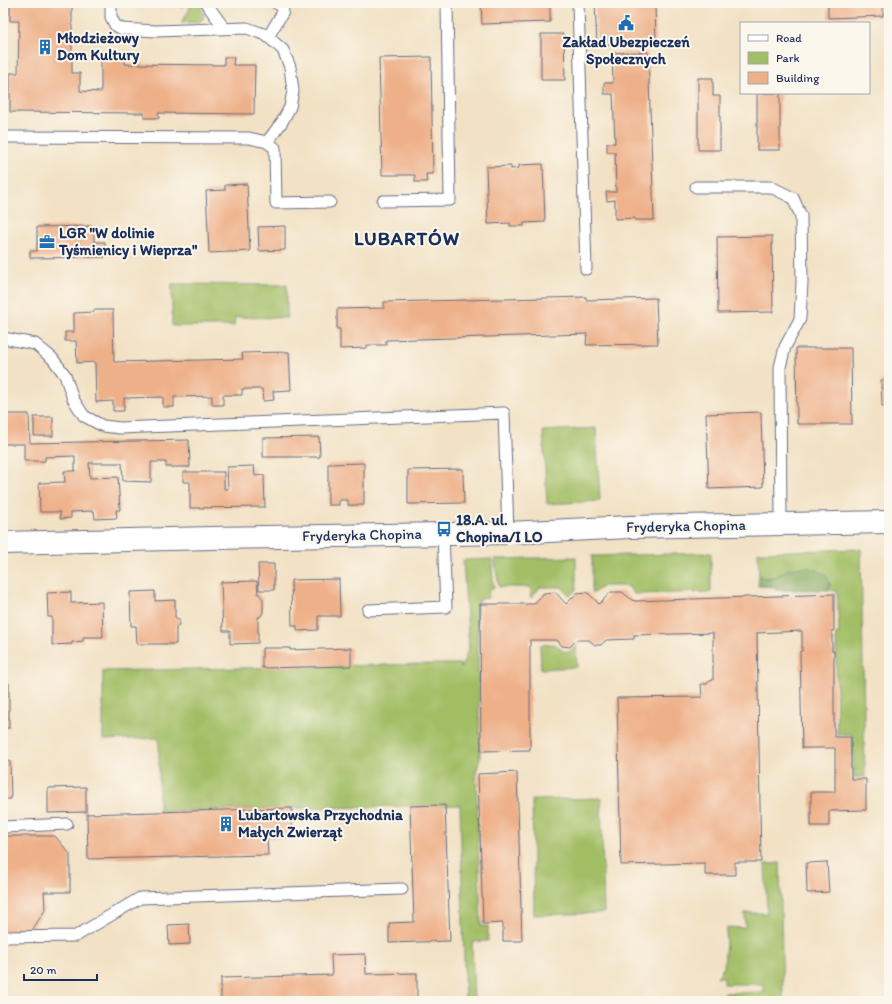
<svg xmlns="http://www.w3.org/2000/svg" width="892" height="1004" font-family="Itim,sans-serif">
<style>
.green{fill:#a2be65;stroke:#5e7662}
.forest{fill:#81a55a;stroke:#4e6a5c}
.building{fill:#eeb089}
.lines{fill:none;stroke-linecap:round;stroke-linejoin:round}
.service-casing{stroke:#666d82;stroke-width:13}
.minor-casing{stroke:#666d82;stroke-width:24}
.service{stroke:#fff;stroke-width:11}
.minor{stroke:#fff;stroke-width:22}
.labels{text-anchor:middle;stroke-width:4;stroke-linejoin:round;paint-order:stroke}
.poi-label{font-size:15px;font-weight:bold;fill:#1b2f5e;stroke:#fbf7ec;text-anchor:start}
.street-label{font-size:15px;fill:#1b2f5e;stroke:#fbf7ec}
.district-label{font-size:19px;font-weight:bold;letter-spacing:1px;fill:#1b2f5e;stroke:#fbf7ec}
</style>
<rect width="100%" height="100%" fill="#fbf7ec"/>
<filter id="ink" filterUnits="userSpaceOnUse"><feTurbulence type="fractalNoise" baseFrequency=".025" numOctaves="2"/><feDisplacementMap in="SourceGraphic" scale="8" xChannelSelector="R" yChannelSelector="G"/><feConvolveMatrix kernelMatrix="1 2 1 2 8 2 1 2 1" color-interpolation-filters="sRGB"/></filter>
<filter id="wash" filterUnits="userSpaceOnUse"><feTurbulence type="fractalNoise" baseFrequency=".012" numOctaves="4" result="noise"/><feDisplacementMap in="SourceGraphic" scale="16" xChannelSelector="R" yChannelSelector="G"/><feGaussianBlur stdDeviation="0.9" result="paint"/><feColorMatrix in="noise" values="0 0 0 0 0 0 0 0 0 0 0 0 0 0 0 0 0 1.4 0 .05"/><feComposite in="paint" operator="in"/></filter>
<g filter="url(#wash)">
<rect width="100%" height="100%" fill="#f2e1c4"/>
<g class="green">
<path d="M175 3H198L204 14 203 19 199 22 181 23 191 7 184 4 182 8Z"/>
<path d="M172 284 287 285V318L235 317 234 326H172Z"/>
<path d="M596 428 600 501 547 504 543 431Z"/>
<path d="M861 549 865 777H854L852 734H837L836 634 839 633 837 591 829 590 830 584 789 569C779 575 770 581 759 576L758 552Z"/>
<path d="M711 553V592L634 594 628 586H603L592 594V556Z"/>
<path d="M576 557V590L570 596 562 587H540L531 598 530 587H499L494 559Z"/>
<path d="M491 559 494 588 489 589 488 598 479 599 480 601 477 602 480 758 476 773 481 926H488V941L472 942 474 1001H465L460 805 159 811V738L103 740V671L427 664H460L461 668 469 648 463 560Z"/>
<path d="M555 644 563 651 570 652 576 645 577 667 541 669 540 645Z"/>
<path d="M601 798 604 913 534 915 532 800Z"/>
<path d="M780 863 783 1001H725L724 993 764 992V984H724V977H717L724 967 727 927 745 928V913H767L765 864Z"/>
</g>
<path class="forest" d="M803 567C817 568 832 573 829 590H776L775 587 758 586 759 576C772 582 778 573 790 569 794 568 799 568 803 567Z"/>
<g id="blocks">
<g class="building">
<path d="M10 3H72V73H80V91L101 92V57H102V59H124V57L125 58V64L224 65V57H234L233 65H255L254 114 158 113 159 118H144V113L10 112V73H18L19 21H10Z"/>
<path d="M481 3H550V22L482 24Z"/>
<path d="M595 3H655L656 43 597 45Z"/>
<path d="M828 3H883V16L828 18Z"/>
<path d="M541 34H564L565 80H541Z"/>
<path d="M648 52 654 220H635V218L615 219V200L607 201 606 192H616L615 152H607V143H615L613 94H604V83H613L612 53Z"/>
<path d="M431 57 433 174H426L427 182H415V175H382L379 58Z"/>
<path d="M698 78H713V96H720V150H698Z"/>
<rect x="757" y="93" width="23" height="57"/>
<path d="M543 164 545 222 524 223V226H510V223L488 224 486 167 511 166V169L519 168V165Z"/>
<path d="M247 184 250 251 209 253 206 191 225 190V185Z"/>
<path d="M94 226V242H105V257L30 258V251H37V227Z"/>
<path d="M285 226V250L259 251 258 227Z"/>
<path d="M772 236 773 312 718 313 717 237Z"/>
<path d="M586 297V300L656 298 658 344 586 345 587 334 386 340V345H367V348L340 349V329H337V309L384 308V302Z"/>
<path d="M94 310H113L114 362 243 359 242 353 289 352 291 390 273 391 274 400 263 401 262 389H242V395H223V405H212V396L174 397V407H163V397L124 398V411H113V401L96 402 95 362 77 363 76 341H65V332H74V313L94 312Z"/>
<path d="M796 348H851L852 424H797Z"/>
<path d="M881 380H889V406H882Z"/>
<path d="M3 382H5L6 414H29L30 443 189 440 190 467H166V462H151V482L123 481 122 463H89L90 478 118 477 120 510H116L117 518 95 519 94 511 71 512V518L60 519V512H40L39 483 65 482 64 471H75V456L45 457V461H24V444H3Z"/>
<path d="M761 412 763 487 709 489 706 414Z"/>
<rect x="34" y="417" width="19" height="19"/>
<path d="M319 437 320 457H263V438Z"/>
<path d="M364 463V505H348V500H339V505H328V464Z"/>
<path d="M254 466 255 476 264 475 265 507 190 508V482H183V472H224V489H228L227 467Z"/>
<path d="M463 469 464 503 408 504V470Z"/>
<path d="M258 564H274V590H259Z"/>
<rect x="887" y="568" width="2" height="41"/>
<path d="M339 579 340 616H318V630L297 631V626H292L291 580Z"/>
<path d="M257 581 258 594H259L263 599V612L260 617H258V643L230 644V631H223L221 582Z"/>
<path d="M155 591V601L175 600V617L179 620V625L176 627V644H137L136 626H131L130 592Z"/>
<path d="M71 592V603L102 602 103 637H83V641L72 642V644L52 645V617H48L47 593Z"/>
<path d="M555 592 566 604 577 593 587 592 599 604 611 592H622L632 600 635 601 834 594V631L832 630V651H834V737H851V779H866V810L829 811V826H811V792H835V748H802L800 651H802V631L757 633 761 862H735V875H705V863L621 865 617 698 702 697 701 684H707L708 682 713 680V633L634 635V639L606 640 601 645H595L589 640H576L570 647 562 646 557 640H530V750L481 751 480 604H534L544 593Z"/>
<path d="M262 648H290V650L351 648V666L262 668Z"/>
<rect x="3" y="684" width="6" height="44"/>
<path d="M3 761H10L11 799H3Z"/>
<path d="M517 772 522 941H503V923L483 924 478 774Z"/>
<path d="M86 787V812L48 813V788Z"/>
<path d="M445 805 450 941 389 943V923L414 922 410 806Z"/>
<path d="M292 808V837L267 838 268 855 88 859 87 814Z"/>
<path d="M3 836H55L70 854V892H44L45 910 31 932H3Z"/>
<path d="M827 862 829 892 807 893 806 863Z"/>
<path d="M189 924 190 944 169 945 168 925Z"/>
<path d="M365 954 366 974 417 973V1001H221V978L332 975 331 955Z"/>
</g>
</g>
</g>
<g filter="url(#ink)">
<use href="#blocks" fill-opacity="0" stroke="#666d82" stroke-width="1"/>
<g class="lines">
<defs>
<g id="service">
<path d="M111 3V17L115 25 122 29 156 31 247 28 266 35 283 50 290 67 293 91 290 107 282 122 267 142"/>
<path d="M206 3 224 28"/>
<path d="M578 3 586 269"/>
<path d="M268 37 283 12 282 6 276 3"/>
<path d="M3 137 249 138 267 142 275 148 276 203 330 202"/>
<path d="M696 187H771L793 198 801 216 802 282 800 319 785 347 780 367 781 524"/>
<path d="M383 201 450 200 447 3"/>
<path d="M3 338 35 344 52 358 65 375 73 399 84 416 103 426 120 428 169 426 504 413 508 533"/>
<path d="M368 610 446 607 443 534"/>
<path d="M3 827 67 824"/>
<path d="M3 937 76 936 140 898 402 889"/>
</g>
<path id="minor" d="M3 543 212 538 508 533 630 527 889 522"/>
</defs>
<use href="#service" class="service-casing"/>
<use href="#minor" class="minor-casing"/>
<use href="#service" class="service"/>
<use href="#minor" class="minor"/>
</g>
</g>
<defs>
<symbol id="civic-bare" viewBox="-9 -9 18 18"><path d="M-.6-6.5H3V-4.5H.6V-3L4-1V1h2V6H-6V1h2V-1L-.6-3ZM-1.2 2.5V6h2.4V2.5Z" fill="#1f6fb2" stroke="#fbf7ec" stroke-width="2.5" paint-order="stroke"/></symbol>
<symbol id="building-bare" viewBox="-9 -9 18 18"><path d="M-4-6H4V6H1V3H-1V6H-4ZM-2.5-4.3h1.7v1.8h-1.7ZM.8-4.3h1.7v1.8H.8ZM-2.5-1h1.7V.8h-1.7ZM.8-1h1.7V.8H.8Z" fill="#1f6fb2" stroke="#fbf7ec" stroke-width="2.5" paint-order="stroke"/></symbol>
<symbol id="office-bare" viewBox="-9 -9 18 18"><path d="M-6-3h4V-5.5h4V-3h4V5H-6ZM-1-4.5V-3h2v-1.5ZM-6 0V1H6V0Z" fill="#1f6fb2" stroke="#fbf7ec" stroke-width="2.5" paint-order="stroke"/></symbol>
<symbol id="bus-bare" viewBox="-9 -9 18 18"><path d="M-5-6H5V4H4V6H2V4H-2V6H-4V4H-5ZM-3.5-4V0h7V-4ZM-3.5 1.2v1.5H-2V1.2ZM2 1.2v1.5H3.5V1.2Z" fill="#1f6fb2" stroke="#fbf7ec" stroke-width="2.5" paint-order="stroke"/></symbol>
</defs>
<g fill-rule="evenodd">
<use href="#civic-bare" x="615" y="12" width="22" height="22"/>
<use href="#building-bare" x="34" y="36" width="22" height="22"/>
<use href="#office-bare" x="36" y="231" width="22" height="22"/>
<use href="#bus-bare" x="433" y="518" width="22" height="22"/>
<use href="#building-bare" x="215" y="813" width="22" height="22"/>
</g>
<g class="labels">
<g class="poi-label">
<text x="57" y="43">Młodzieżowy<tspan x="57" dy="17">Dom Kultury</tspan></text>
<text x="626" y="47" text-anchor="middle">Zakład Ubezpieczeń<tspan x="626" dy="17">Społecznych</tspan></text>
<text x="59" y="238">LGR "W dolinie<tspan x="59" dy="17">Tyśmienicy i Wieprza"</tspan></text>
<text x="456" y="525">18.A. ul.<tspan x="456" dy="17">Chopina/I LO</tspan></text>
<text x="238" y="820">Lubartowska Przychodnia<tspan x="238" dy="17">Małych Zwierząt</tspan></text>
</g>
<g class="street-label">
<text transform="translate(686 526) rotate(-1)" y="5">Fryderyka Chopina</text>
<text transform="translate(362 535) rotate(-1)" y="5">Fryderyka Chopina</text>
</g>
<g class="district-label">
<text x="407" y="245">LUBARTÓW</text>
</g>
</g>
<rect width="892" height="1004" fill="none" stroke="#fbf7ec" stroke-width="16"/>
<rect x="740" y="22" width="130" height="72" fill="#fbf7ec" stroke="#a1a7b3"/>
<rect x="748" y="35" width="20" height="6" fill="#ffffff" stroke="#a1a7b3"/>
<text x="776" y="42" font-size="12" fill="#1b2f5e">Road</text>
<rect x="748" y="52" width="20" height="12" fill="#a2be65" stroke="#a1a7b3"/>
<text x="776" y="62" font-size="12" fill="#1b2f5e">Park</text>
<rect x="748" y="72" width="20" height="12" fill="#eeb089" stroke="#a1a7b3"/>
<text x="776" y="82" font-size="12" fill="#1b2f5e">Building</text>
<path d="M24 974v6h73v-6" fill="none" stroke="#1b2f5e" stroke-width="2"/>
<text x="30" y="974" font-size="12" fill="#1b2f5e" stroke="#fbf7ec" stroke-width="3" paint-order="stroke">20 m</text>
</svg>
